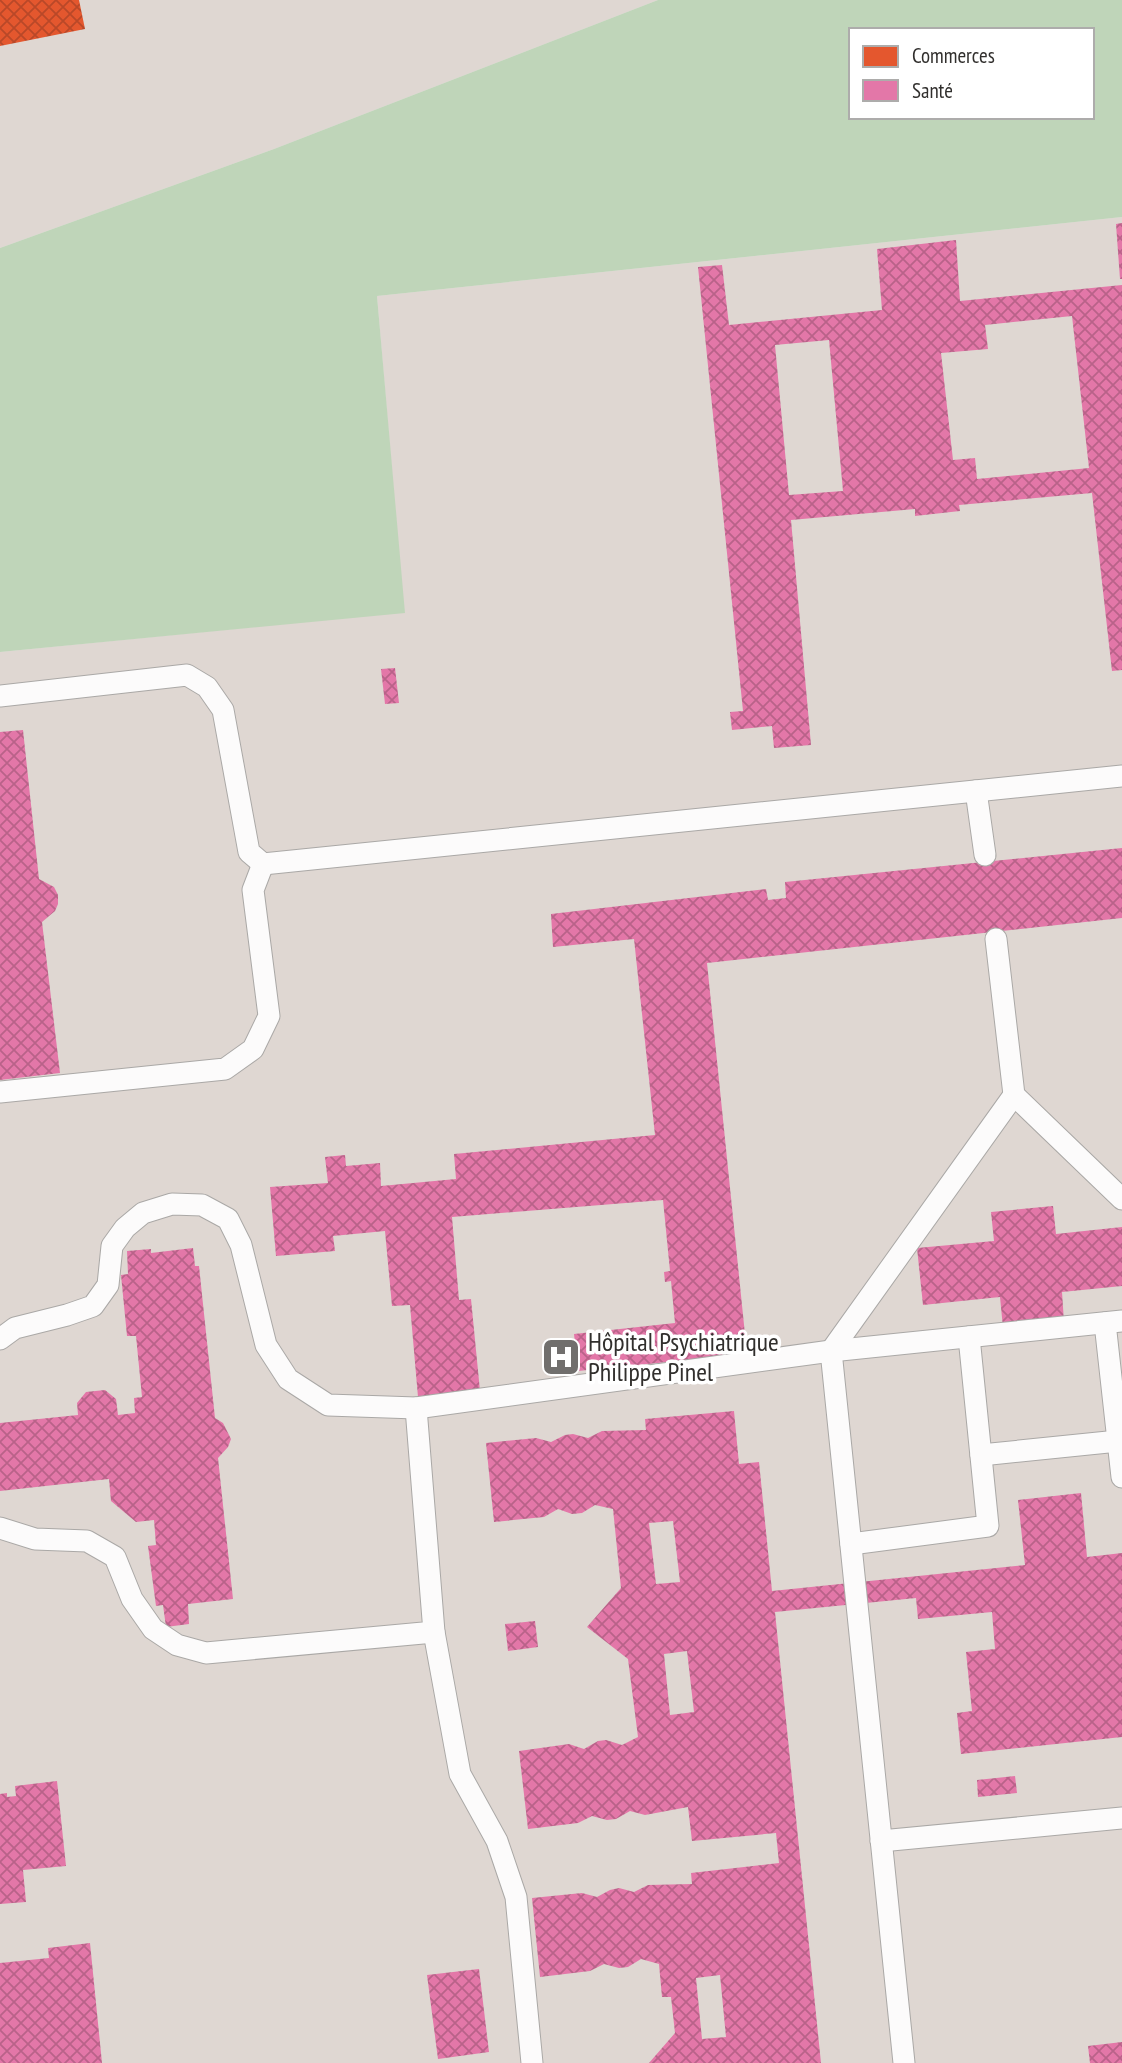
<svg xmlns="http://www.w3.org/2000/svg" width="1122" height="2063" font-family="'PT Sans Narrow',sans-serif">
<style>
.built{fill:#dfd7d2}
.green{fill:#bfd5b9;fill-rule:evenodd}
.shops{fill:url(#shops-cross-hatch)}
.health{fill:url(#health-cross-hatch);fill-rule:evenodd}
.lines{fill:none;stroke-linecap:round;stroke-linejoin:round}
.lane-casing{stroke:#aaa8a6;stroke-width:23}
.lane{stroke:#fcfbfb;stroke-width:21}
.labels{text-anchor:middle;stroke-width:7;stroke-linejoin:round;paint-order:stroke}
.poi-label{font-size:26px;fill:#312f2d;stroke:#fff;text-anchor:start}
</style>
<defs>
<pattern id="shops-cross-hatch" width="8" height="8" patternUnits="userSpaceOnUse" patternTransform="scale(1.75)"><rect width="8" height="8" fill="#e4572e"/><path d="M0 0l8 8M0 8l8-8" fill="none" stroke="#b94828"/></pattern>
<pattern id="health-cross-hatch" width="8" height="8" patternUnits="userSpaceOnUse" patternTransform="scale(1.75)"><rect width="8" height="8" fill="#e377a8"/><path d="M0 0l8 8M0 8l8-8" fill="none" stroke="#b96289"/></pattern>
</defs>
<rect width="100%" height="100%" fill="#e8e5e3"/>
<g class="built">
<path d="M0 0H658L274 149 0 248Z"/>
<path d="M1122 217V2063H0V652L404 612 377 296Z"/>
</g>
<path class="green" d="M658 0H1122V217L377 296 405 613 0 652V248L274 149ZM851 30H1092V117H851Z"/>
<path class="shops" d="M0 0H79L85 29 0 46Z"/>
<g class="health">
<path d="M1122 223V279H1120L1116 224Z"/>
<path d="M956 240 960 301 1122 285V670L1112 671 1092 493 959 505 960 511 915 516V509L791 520 811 745 774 748 772 726 732 730 730 712 743 711 698 267 722 265 729 325 882 310 877 249ZM1072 316 1089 468 977 479 975 458 953 460 941 353 988 349 985 325ZM829 340 843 491 789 495 775 345Z"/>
<path d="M395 668 399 703 385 704 381 669Z"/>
<path d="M23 730 39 879 54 887 58 895V904L55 911 42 922 60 1073 0 1080V732Z"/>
<path d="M1122 848V918L707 963 747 1354 578 1371 574 1334 675 1323 671 1281 665 1282 664 1272 670 1271 663 1200 452 1217 459 1300 471 1299 480 1391 418 1397 410 1305 392 1306 385 1231 333 1236 335 1251 276 1256 270 1187 328 1183 325 1157 345 1155 346 1166 380 1163 381 1186 456 1179 454 1154 655 1135 634 939 553 947 551 914 766 889 768 900 786 898 785 882Z"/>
<path d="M1053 1206 1056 1234 1122 1227V1286L1062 1292 1064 1322 1003 1328 1000 1297 923 1305 917 1248 994 1241 991 1212Z"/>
<path d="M193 1248 195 1266H199L215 1418 223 1423 231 1439 228 1447 218 1458 233 1599 188 1604 189 1624 166 1627 163 1605 156 1606 148 1546 156 1545 154 1520 136 1522 111 1501 109 1479 0 1491V1423L78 1415 77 1403 86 1392 105 1390 116 1399 118 1415 135 1413 134 1398 142 1397 136 1336H127L121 1275 128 1274 127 1251 151 1249V1253Z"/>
<path d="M734 1411 739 1464 759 1462 772 1591 1025 1565 1018 1500 1081 1493 1087 1557 1122 1553V1737L961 1754 957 1713 972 1711 966 1652 995 1649 992 1612 918 1619 916 1598 775 1612 821 2063H649L675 2033 671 1997H662L659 1964 641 1959 628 1967 619 1968 604 1964 590 1971 540 1977 532 1898 582 1893 597 1897 610 1890 619 1888 634 1892 648 1885 692 1884 691 1873 779 1863 776 1833 692 1841 688 1807 645 1815 630 1811 616 1819 607 1820 592 1816 578 1823 528 1829 519 1751 569 1744 584 1749 598 1741 606 1740 622 1745 638 1737 628 1659 587 1627 621 1588 613 1509 595 1505 582 1513 572 1514 558 1509 544 1517 494 1522 486 1443 536 1438 551 1442 565 1435 573 1434 588 1438 602 1431 646 1430 645 1419ZM673 1521 680 1582 656 1584 649 1523ZM687 1651 694 1712 670 1715 664 1654ZM720 1975 726 2037 702 2039 696 1978Z"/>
<path d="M535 1621 538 1647 508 1651 505 1624Z"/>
<path d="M1015 1776 1017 1793 978 1797 977 1780Z"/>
<path d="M57 1781 66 1866 23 1870 26 1902 0 1904V1794L7 1793V1797L16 1796 15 1786Z"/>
<path d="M90 1943 102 2063H0V1963L49 1958 48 1948Z"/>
<path d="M479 1969 489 2052 438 2059 427 1975Z"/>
<path d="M1122 2042V2063H1090L1088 2046Z"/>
</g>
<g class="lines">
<defs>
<g id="lane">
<path d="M0 696 187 675 207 687 223 710 249 852 263 864 1122 776"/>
<path d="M976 791 985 855"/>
<path d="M996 939 1014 1095 1122 1199"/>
<path d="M0 1092 225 1069 253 1049 269 1016 253 890 263 864"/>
<path d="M1105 1323 1122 1477"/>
<path d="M0 1339 15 1328 67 1315 93 1306 108 1285 112 1246 125 1228 143 1213 172 1204 202 1205 228 1219 241 1245 266 1345 288 1379 328 1405 416 1408 831 1351 1122 1321"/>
<path d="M981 1455 1118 1441"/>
<path d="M0 1528 35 1539 87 1541 115 1557 132 1599 153 1629 177 1645 206 1653 434 1632 416 1408"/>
<path d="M851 1544 988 1526 969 1337"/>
<path d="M434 1632 460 1774 497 1841 516 1897 532 2063"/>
<path d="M881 1841 1122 1818"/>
<path d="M904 2063 831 1351 1014 1095"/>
</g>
</defs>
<use href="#lane" class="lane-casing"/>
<use href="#lane" class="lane"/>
</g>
<defs>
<symbol id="hospital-square" viewBox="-11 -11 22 22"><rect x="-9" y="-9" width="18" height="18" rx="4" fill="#716f6d" stroke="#fff"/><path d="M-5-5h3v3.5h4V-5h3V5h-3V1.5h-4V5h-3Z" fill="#fff"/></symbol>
</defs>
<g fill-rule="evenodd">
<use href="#hospital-square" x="539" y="1335" width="44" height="44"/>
</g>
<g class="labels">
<g class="poi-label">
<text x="588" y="1351">Hôpital Psychiatrique<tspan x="588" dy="30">Philippe Pinel</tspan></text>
</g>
</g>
<rect x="849" y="28" width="245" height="91" fill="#ffffff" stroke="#adacab" stroke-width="2"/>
<rect x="863" y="46" width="35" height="21" fill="#e4572e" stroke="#adacab" stroke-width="2"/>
<text x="912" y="63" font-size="21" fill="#312f2d">Commerces</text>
<rect x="863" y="80" width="35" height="21" fill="#e377a8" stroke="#adacab" stroke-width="2"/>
<text x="912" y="98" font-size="21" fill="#312f2d">Santé</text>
</svg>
